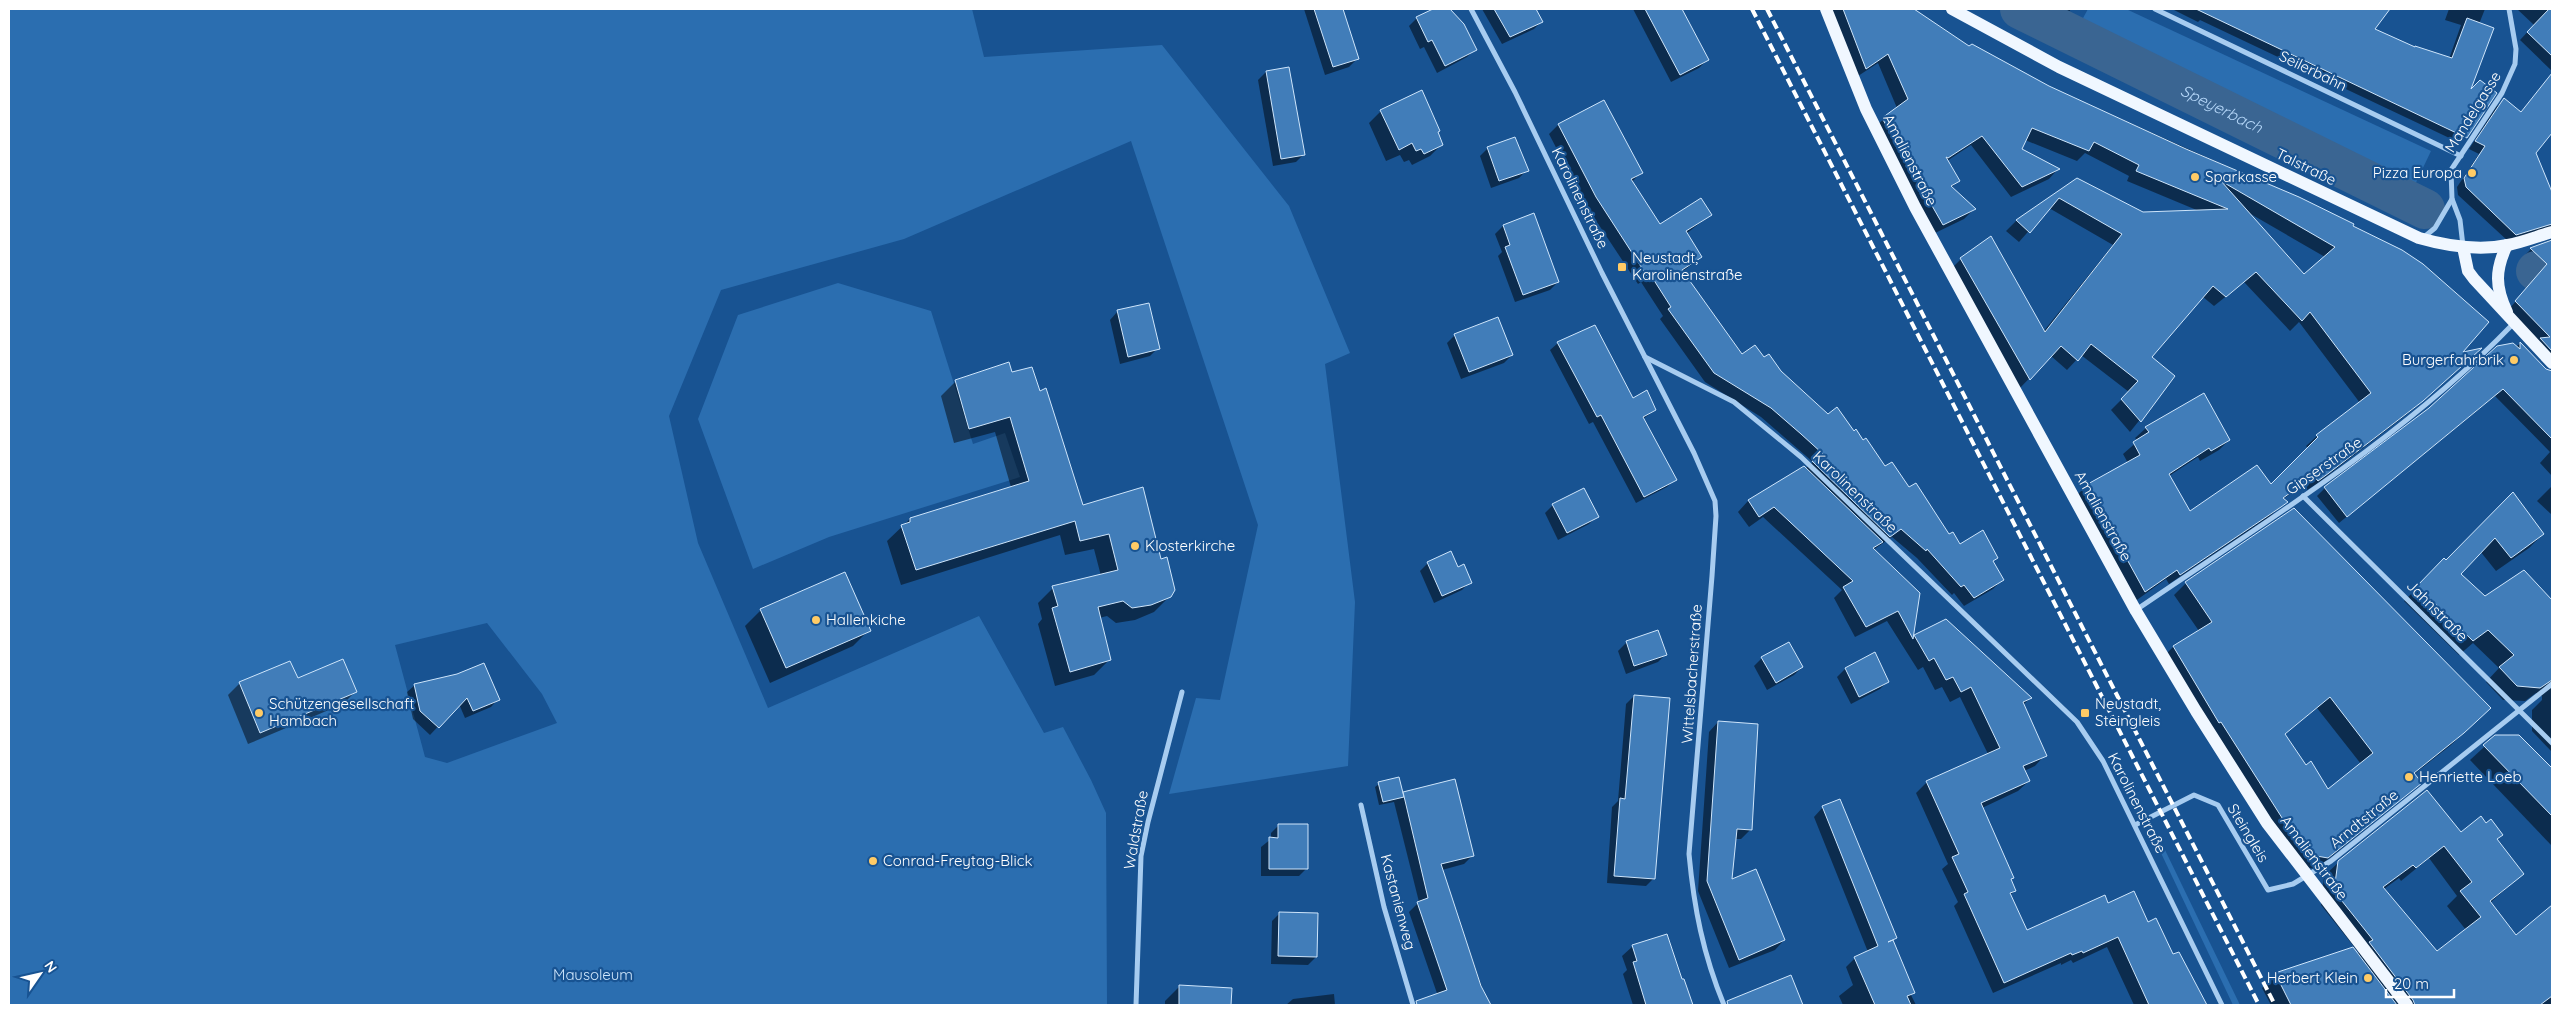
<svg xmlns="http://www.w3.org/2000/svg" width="2561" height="1014" font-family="Quicksand,sans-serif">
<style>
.green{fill:#2b6eb0;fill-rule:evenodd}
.shadow{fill:#0007;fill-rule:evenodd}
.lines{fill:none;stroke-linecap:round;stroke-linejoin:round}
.river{stroke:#3a6592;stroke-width:40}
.building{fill:#417db9;stroke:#cee5fb;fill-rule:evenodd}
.minor{stroke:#a7ccf0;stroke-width:5}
.primary{stroke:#f0f7ff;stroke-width:12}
.rail{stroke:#fff;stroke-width:4;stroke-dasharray:9 4;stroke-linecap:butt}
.poi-dot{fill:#ffcb66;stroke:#185392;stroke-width:2}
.labels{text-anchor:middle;stroke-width:4.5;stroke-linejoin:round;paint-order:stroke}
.street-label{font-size:15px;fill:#fff;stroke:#185392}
.poi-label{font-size:15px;fill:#fff;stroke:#185392;text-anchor:start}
.park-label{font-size:15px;fill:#cee5fb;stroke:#185392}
.water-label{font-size:16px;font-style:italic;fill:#b3d5f7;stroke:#185392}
</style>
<rect width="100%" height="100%" fill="#185392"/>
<g class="green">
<path d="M9 9H972L984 57 1162 45 1289 206 1350 353 1325 364 1355 602 1348 766 1169 794 1196 698 1220 700 1258 525 1131 141 904 239 721 290 669 416 698 543 768 708 979 616 1044 733 1063 727 1091 780 1106 813 1107 1005H9ZM487 623 542 694 557 723 447 763 425 757 395 645Z"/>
<path d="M2088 9H2126L2431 151 2411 193 2077 29Z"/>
<path d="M838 283 931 311 973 444 1005 433 1020 477 829 537 753 569 698 419 738 315Z"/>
<path d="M2165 850 2240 1005H2233L2161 853Z"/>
</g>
<g class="shadow">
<path d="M1304 9H1342L1357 59 1349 67 1325 75Z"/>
<path d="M1435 9H1449L1463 25 1475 49 1467 57 1437 73 1424 47 1420 49 1409 26 1417 18Z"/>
<path d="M1482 9H1535L1542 21 1534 29 1502 44Z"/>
<path d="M1633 9H1680L1707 60 1699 68 1671 82Z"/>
<path d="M1829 9H1911L1969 47 2049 87 2298 198 2401 251 2459 354 2470 359 2411 411 2318 483 2307 490 2303 485 2283 499 2286 502 2269 517 2169 584 2166 579 2134 602 2076 496 2086 486 2128 463 2123 454 2138 441 2135 438 2146 428 2204 395 2229 440 2219 450 2200 461 2198 457 2169 476 2190 513 2271 485 2308 448 2306 446 2317 436 2360 403 2299 322 2290 331 2244 282 2214 306 2203 297 2150 357 2174 377 2130 432 2111 410 2129 392 2081 355 2067 370 2051 356 2019 389 1951 269 1961 259 2043 332 2113 245 2049 208 2019 242 2006 231 2016 221 2077 179 2143 213 2199 211 2127 181 2129 176 2085 153 2077 161 2025 140 2020 149 2058 169 2049 179 2011 197 1971 145 1947 161 1958 181 1951 188 1974 209 1964 219 1933 234 1872 129 1897 108 1878 63 1855 78ZM2249 213 2325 257 2304 276Z"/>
<path d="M2030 9H2071L2059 26 2029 12Z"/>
<path d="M2172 9H2315L2318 11 2319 9H2388L2373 29 2414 49 2449 59 2461 25 2445 20 2449 9H2485L2479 24 2468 94 2466 137 2460 143 2200 20 2198 22Z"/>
<path d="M2517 9H2552V71L2520 40 2534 25Z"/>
<path d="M1288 68 1304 154 1296 162 1273 166 1258 80 1266 72Z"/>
<path d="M2552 74V131L2535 152 2549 188 2552 187V237L2508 241 2458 195 2457 187 2479 154 2469 149 2496 107 2504 100 2520 113Z"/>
<path d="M1604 101 1641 172 1632 182 1660 226 1710 215 1686 234 1701 257 1682 272 1742 355 1764 358 1827 416 1853 432 1885 468 1909 489 1948 536 1960 545 1992 562 2002 580 1993 589 1964 606 1954 593 1952 595 1917 558 1892 537 1873 550 1919 593 1912 640 1915 636 2030 698 2023 705 2045 755 2035 766 2024 771 2029 781 2018 791 1982 808 2013 877 2010 880 2015 891 2010 895 2026 931 2107 904 2147 924 2200 992 2206 1005H2134L2107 947 2073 963 2071 960 2061 965V963L1993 993 1954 906 1958 902 1942 869 1948 864 1916 793 1927 782 1988 754 1960 697 1950 702 1942 687 1935 690 1923 667 1918 670 1887 621 1855 637 1834 598 1842 590 1763 517 1749 527 1738 512 1748 501 1804 467 1805 469 1813 462 1761 417 1705 382 1660 319 1663 316 1641 282 1638 284 1587 207 1549 134 1558 125Z"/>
<path d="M1381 111 1437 133 1442 144 1430 156 1412 165 1409 160 1404 162 1400 155 1386 161 1369 123Z"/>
<path d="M1488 148 1527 170 1519 178 1491 188 1480 156Z"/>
<path d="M1533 215 1558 282 1550 290 1515 302 1498 256 1502 252 1495 234 1503 226Z"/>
<path d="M2552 239V372L2551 366 2509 309 2539 275 2519 263 2525 257 2524 256 2531 249Z"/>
<path d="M1118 311 1158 348 1150 356 1120 364 1110 320Z"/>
<path d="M1455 335 1512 355 1504 363 1461 379 1447 343Z"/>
<path d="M1558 343 1633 400 1655 410 1643 419 1675 479 1667 487 1636 503 1593 422 1589 424 1550 350Z"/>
<path d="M2521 343 2549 372H2552V476L2540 463 2550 452 2495 396 2339 523 2317 496 2325 488 2430 409Z"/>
<path d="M1011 374 1082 507 1142 489 1170 596 1154 612 1135 620 1116 623 1107 616 1099 618 1109 660 1094 675 1055 686 1038 624 1042 619 1038 603 1053 588 1101 576 1094 549 1065 555 1060 535 901 585 887 541 910 519 1011 487 995 432 954 443 941 396 956 381Z"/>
<path d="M2552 486V515L2537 501Z"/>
<path d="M2513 494 2543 534 2529 548 2496 571 2480 551 2459 574 2484 598 2524 572 2552 601V752L2532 731V710L2542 700V696L2536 693 2525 701 2503 700 2486 682 2499 668 2473 643 2459 655 2404 601Z"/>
<path d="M1553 505 1597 516 1589 524 1558 540 1545 513Z"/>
<path d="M1428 563 1470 582 1462 590 1434 603 1420 571Z"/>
<path d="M2186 583 2489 708 2451 745 2413 775 2420 783 2408 794 2316 869 2293 865 2162 658 2173 647 2199 631 2174 595ZM2317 708 2361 764 2328 791 2306 767 2284 735Z"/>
<path d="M761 610 869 630 853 646 770 683 745 626Z"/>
<path d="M1658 632 1666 654 1658 662 1626 674 1618 651 1626 643Z"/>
<path d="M1874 654 1888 681 1880 689 1851 704 1837 677 1845 669Z"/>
<path d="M1762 658 1802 667 1794 675 1767 690 1754 666Z"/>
<path d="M297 680 355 692 343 704 248 744 228 695 240 683Z"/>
<path d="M415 685 498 699 491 707 465 718 459 704 430 735 413 719 407 692Z"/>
<path d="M1634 696 1654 878 1646 886 1607 883 1612 807 1618 801 1626 704Z"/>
<path d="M1718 722 1750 830 1741 839H1735L1731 881 1784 940 1775 950 1729 968 1698 891 1709 732Z"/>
<path d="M2495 737H2518L2552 770V846L2470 760Z"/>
<path d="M1454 781 1473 855 1464 864 1442 870 1488 1005H1441L1409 912 1419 902 1394 802 1379 805 1375 787 1379 784 1402 795Z"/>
<path d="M1823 807 1895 938 1892 941 1914 992 1911 995 1916 1005H1843L1839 996 1853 985 1846 967 1855 958 1868 952 1814 817Z"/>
<path d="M1279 825 1307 868 1299 876H1261V847L1271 839V833Z"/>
<path d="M2460 834 2496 840 2523 873 2490 903 2516 936 2552 906V1005H2271L2262 988 2276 974 2359 953 2321 905 2324 876 2339 862ZM2429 858 2457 896 2447 906 2466 930 2436 952 2384 889 2399 878 2401 881Z"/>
<path d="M1280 913 1316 957 1308 965 1271 964 1272 921Z"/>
<path d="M1666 935 1691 1005H1633L1623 974 1627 970 1622 956 1633 946Z"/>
<path d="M1790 977 1802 1005H1737L1749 993Z"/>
<path d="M1180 986 1231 989 1230 1005H1165V1001Z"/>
<path d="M1334 994 1335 1005H1286L1293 999Z"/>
</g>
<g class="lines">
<g class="river">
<path id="s1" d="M2020 9 2425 209"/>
<path d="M2536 271 2552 281"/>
</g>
</g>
<g class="building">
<path d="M1314 9H1343L1359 59 1333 67Z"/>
<path d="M1433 9H1450L1464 24 1477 50 1445 66 1432 40 1428 42 1416 17Z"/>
<path d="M1494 9H1536L1543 22 1510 37Z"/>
<path d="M1645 9H1682L1709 60 1680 75Z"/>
<path d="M1843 9H1914L1969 46 1972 44 2049 86 2186 149 2299 197 2354 224 2353 226 2402 250 2423 264 2489 322 2463 352 2482 348 2423 401 2329 473 2318 481 2314 476 2283 498 2288 502 2281 507 2180 575 2177 570 2145 592 2086 485 2140 455 2133 442 2149 432 2145 427 2204 393 2230 440 2211 451 2209 448 2169 474 2190 511 2257 465 2271 484 2318 437 2316 435 2371 393 2310 312 2302 321 2256 272 2226 297 2213 286 2152 357 2175 376 2141 422 2121 399 2138 381 2091 344 2078 361 2061 346 2030 380 1960 258 1991 236 2045 332 2122 234 2059 198 2030 233 2016 220 2077 178 2143 212 2228 209 2136 171 2139 165 2094 142 2089 151 2032 128 2022 149 2060 169 2022 187 1982 136 1948 158 1946 157 1960 181 1951 186 1976 209 1943 225 1882 118 1908 99 1888 54 1866 69ZM2221 181 2335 247 2304 274Z"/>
<path d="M2196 9H2390L2375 29 2415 47V46L2452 58 2467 18 2494 28 2471 89 2480 80 2497 93 2467 138Z"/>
<path d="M2549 9H2552V56L2527 32Z"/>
<path d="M1289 67 1305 155 1281 159 1266 71Z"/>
<path d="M2552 73V133L2536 153 2552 192V224L2516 235 2466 187 2464 178 2485 146 2475 141 2504 98 2521 112Z"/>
<path d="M1422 90 1440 131 1438 132 1443 145 1424 154 1421 149 1416 151 1412 143 1399 150 1380 110Z"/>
<path d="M1604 100 1643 173 1631 179 1660 224 1701 198 1712 215 1686 231 1702 257 1682 270 1742 354 1755 345 1764 357 1769 354 1781 371 1828 414 1837 407 1854 431 1856 429 1863 440 1866 438 1885 466 1892 462 1909 487 1916 483 1949 534 1953 532 1960 544 1983 530 1998 558 1993 561 2004 580 1974 598 1964 585 1961 587 1927 549 1926 551 1901 529 1890 537 1812 461 1823 454 1801 434 1771 408 1714 373 1668 309 1671 307 1650 274 1647 276 1596 197 1558 124Z"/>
<path d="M1515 137 1529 171 1499 181 1487 147Z"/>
<path d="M1534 213 1559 282 1523 295 1505 247 1510 245 1503 225Z"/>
<path d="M2552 240V351L2540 338 2550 337 2515 301 2547 264 2530 248Z"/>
<path d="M1149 303 1160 349 1128 357 1117 310Z"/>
<path d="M1498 317 1513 355 1469 372 1454 334Z"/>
<path d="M1595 325 1633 398 1647 390 1656 410 1643 417 1677 480 1644 497 1601 415 1597 417 1557 342Z"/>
<path d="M2520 342 2546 369 2552 371V439L2503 389 2347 517 2324 487 2429 408 2497 346 2513 343 2520 349Z"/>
<path d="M1009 362 1012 372 1032 367 1040 391 1046 388 1083 505 1143 487 1161 559 1167 557 1175 590 1171 597 1151 605 1132 608 1123 601 1098 607 1111 660 1070 672 1052 608 1058 606 1052 586 1118 570 1109 534 1080 541 1075 521 916 570 901 525 910 522V518L1029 481 1010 417 969 429 955 380Z"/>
<path d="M1804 466 1883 542 1873 548 1920 593 1913 639 1898 611 1866 627 1843 587 1853 581 1774 507 1759 517 1748 500Z"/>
<path d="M1584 488 1599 517 1567 533 1552 504Z"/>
<path d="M2513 492 2544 534 2511 558 2495 538 2461 574 2485 596 2524 570 2552 600V680L2540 688 2517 686 2499 667 2514 655 2488 630 2473 641 2417 586 2444 558 2446 560Z"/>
<path d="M2294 508 2491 708 2464 733 2414 773 2422 783 2328 858 2305 854 2221 722 2219 723 2173 646 2212 622 2185 582ZM2330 697 2373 753 2328 789 2311 761 2306 765 2285 734Z"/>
<path d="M1451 551 1458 567 1464 564 1472 583 1442 596 1427 562Z"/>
<path d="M845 572 871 631 786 668 760 609Z"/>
<path d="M1946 619 2032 698 2023 702 2047 756 2023 766 2030 781 1981 803 2014 878 2011 879 2016 891 2010 893 2027 930 2105 895 2108 903 2134 891 2148 922 2156 918 2173 954 2179 952 2207 1005H2149L2118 937 2083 953 2082 951 2072 955 2071 953 2004 983 1964 894 1968 892 1952 857 1959 854 1926 781 2000 748 1971 687 1961 692 1953 677 1946 680 1934 658 1929 661 1914 635Z"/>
<path d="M1658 630 1667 655 1634 666 1626 641Z"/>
<path d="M1789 642 1803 667 1776 683 1761 657Z"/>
<path d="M1875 652 1889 682 1859 697 1845 668Z"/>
<path d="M343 659 357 692 260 733 239 682 290 661 298 678Z"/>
<path d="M484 663 500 700 473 711 467 698 439 728 420 711 414 684 457 674Z"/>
<path d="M1634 695 1670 698 1655 879 1614 876 1620 798 1625 799Z"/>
<path d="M1718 721 1758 724 1752 830 1737 829 1732 879 1756 869 1785 940 1739 960 1707 881Z"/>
<path d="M2495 735H2519L2552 768V816L2483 745Z"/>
<path d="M1399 777 1404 797 1383 802 1378 782Z"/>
<path d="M1455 779 1474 856 1441 864 1481 986 1491 1005H1417L1416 1001 1447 990 1417 902 1428 898 1403 792Z"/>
<path d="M2427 790 2461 832 2481 816 2486 823 2491 819 2503 835 2497 839 2524 874 2490 901 2516 935 2552 905V996L2540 1005H2415L2413 1000 2369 942 2373 940 2334 891 2338 861ZM2444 846 2472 882 2460 891 2481 917 2437 951 2383 887 2413 865 2416 868Z"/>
<path d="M1840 799 1897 938 1888 942 1893 940 1915 993 1907 996 1911 1005H1875L1854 957 1878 946 1822 806Z"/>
<path d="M1278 824H1308V869H1269V837L1278 838Z"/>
<path d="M1279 912 1318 913 1317 957 1278 956Z"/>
<path d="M1667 934 1682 979H1684L1693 1005H1646L1633 962 1637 961 1632 945Z"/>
<path d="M2353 947 2397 1005H2291L2275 973Z"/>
<path d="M1791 975 1803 1005H1728L1727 1001Z"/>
<path d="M1179 985 1232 988 1231 1005H1179Z"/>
</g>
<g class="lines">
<g class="minor">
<path d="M1471 9 1515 92 1602 273 1694 453 1715 501 1716 516 1712 576 1689 854C1694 908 1703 954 1724 1005"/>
<path d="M2155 9 2461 156"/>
<path d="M2452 199 2460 220 2463 246"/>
<path d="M2424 237 2435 228 2452 199 2451 170 2502 93 2515 64 2516 49 2509 9"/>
<path d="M1645 357 1734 402 1801 457 2077 722 2103 761 2222 1005"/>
<path d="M2303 496 2552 743"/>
<path d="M2136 610C2266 521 2403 438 2513 324"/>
<path d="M1361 805 1384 907 1413 1005"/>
<path d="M2135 825 2194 795 2218 805 2268 890 2293 884 2331 861 2552 684"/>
<path d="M1136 1005 1141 856 1148 822 1182 692"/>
</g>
<g class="primary">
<path d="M1826 9 1866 109 1915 207 2136 611 2196 711 2267 823 2407 1005"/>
<path d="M1952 9 2059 67 2419 238C2447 246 2479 251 2508 245 2523 242 2538 236 2552 232"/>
<path d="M2463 247 2468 271 2474 279 2552 363"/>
<path d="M2507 312C2495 287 2495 270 2507 245"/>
</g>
<g class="rail">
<path d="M1752 9 2259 1005"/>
<path d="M1767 9 2275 1005"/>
</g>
</g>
<g class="poi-dot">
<circle cx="2472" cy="173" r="5"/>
<circle cx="2195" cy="177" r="5"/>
<rect x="1617" y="262" width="10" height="10" rx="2.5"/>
<circle cx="2514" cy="360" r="5"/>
<circle cx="1135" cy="546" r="5"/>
<circle cx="816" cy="620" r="5"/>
<circle cx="259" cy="713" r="5"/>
<rect x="2080" y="708" width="10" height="10" rx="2.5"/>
<circle cx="2409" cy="777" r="5"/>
<circle cx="873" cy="861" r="5"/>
<circle cx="2368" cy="978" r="5"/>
</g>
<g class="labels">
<g class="street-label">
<text transform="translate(2313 71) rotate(26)" y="5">Seilerbahn</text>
<text transform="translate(2473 112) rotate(-58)" y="5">Mandelgasse</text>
<text transform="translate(1910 160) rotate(63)" y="5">Amalienstraße</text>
<text transform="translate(2306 167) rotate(26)" y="5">Talstraße</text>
<text transform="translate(1580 198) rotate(64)" y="5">Karolinenstraße</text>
<text transform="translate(2324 466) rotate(-35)" y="5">Gipserstraße</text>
<text transform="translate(1855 492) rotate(44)" y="5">Karolinenstraße</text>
<text transform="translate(2103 516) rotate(61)" y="5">Amalienstraße</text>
<text transform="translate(2437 611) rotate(45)" y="5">Jahnstraße</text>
<text transform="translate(1692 674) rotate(-86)" y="5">Wittelsbacherstraße</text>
<text transform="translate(2137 803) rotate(63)" y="5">Karolinenstraße</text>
<text transform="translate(2364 819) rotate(-39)" y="5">Arndtstraße</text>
<text transform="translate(1136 830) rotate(-80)" y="5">Waldstraße</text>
<text transform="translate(2248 833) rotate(59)" y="5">Steingleis</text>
<text transform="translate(2314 858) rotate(53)" y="5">Amalienstraße</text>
<text transform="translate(1398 902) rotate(75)" y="5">Kastanienweg</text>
</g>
<g class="poi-label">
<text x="2462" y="178" text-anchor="end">Pizza Europa</text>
<text x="2205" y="182">Sparkasse</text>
<text x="1632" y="263">Neustadt,<tspan x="1632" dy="17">Karolinenstraße</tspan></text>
<text x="2504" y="365" text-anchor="end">Burgerfahrbrik</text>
<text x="1145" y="551">Klosterkirche</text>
<text x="826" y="625">Hallenkiche</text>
<text x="269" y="709">Schützengesellschaft<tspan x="269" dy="17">Hambach</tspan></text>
<text x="2095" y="709">Neustadt,<tspan x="2095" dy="17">Steingleis</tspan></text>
<text x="2419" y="782">Henriette Loeb</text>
<text x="883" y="866">Conrad-Freytag-Blick</text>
<text x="2358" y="983" text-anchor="end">Herbert Klein</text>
</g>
<g class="park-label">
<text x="593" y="980">Mausoleum</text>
</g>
<g class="water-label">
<text dy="6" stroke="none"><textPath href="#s1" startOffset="225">Speyerbach</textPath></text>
</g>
</g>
<rect width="2561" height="1014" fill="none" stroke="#ffffff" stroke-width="20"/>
<g transform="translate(40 974) rotate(56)" stroke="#185392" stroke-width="4" paint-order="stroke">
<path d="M0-4L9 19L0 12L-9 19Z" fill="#ffffff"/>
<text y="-8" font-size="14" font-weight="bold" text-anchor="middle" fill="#ffffff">N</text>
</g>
<path d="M2386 989v8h68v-8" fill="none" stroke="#ffffff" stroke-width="2.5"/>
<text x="2394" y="989" font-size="15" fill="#ffffff" stroke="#185392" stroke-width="4" paint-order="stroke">20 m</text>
</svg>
